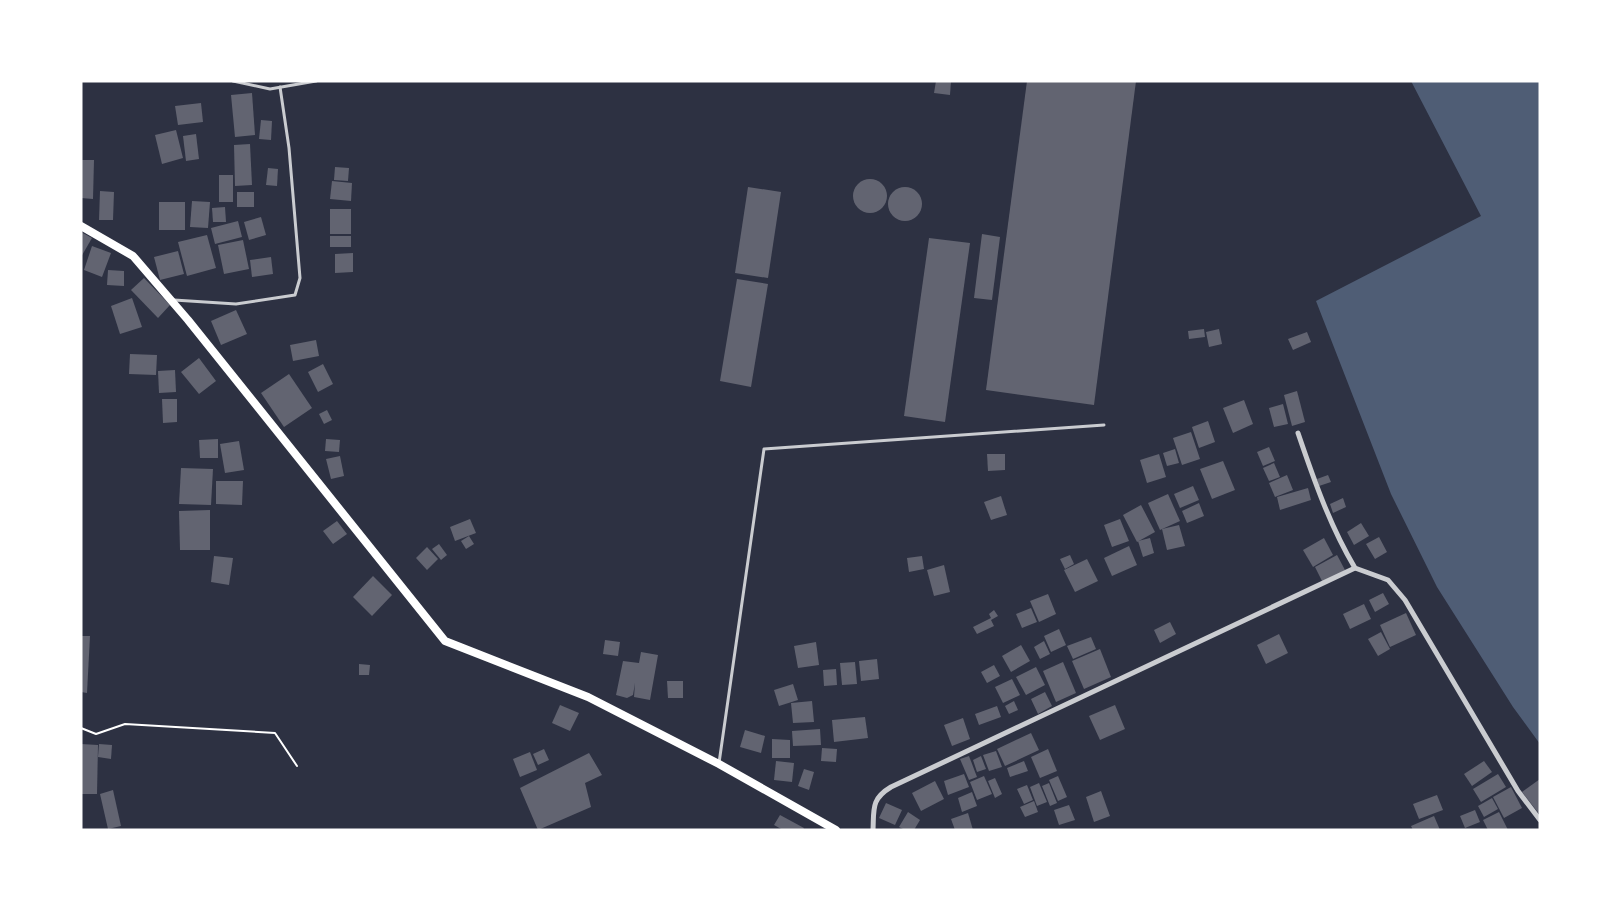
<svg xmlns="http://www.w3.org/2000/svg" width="1621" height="911" font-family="'Source Serif 4',serif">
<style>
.water{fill:#4f5d75}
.building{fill:#626471}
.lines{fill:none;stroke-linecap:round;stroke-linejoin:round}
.path{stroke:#fff;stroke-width:2}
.service{stroke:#caccd0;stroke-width:3}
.minor{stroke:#caccd0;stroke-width:5}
.secondary{stroke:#fff;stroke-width:8}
</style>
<rect width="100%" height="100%" fill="#2d3142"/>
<path class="water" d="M1411 81H1540V744L1513 707 1437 587 1391 494 1316 301 1481 216Z"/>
<g class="building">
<path d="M936 81H951L950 95 934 93Z"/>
<path d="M1027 81H1136L1094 405 986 390Z"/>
<path d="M252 93 255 135 235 137 231 95Z"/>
<path d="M201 103 203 122 178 125 175 106Z"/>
<path d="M261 120 272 121 271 140 259 139Z"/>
<path d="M176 130 183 158 162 164 155 135Z"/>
<path d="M196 134 199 159 186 161 183 136Z"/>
<path d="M250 144 252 185 235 186 234 145Z"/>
<path d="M81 160H94L93 199 81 198Z"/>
<path d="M335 167 349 168 348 181 334 180Z"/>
<path d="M268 168 278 169 277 186 266 185Z"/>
<rect x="219" y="175" width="14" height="27"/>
<circle cx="870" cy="196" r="17"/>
<path d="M332 181 352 183 351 201 330 199Z"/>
<path d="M748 187 781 192 768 278 735 273Z"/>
<circle cx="905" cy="204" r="17"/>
<path d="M100 191 114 192 113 220H99Z"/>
<rect x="237" y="192" width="17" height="15"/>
<path d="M192 201 210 202 208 228 190 227Z"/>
<rect x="159" y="202" width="26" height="28"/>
<path d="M225 207 226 222H213L212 208Z"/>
<rect x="330" y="209" width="21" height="25"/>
<path d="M261 217 266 235 249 240 244 222Z"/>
<path d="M238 221 242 237 215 244 211 228Z"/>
<path d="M81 232 92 238 81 257Z"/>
<path d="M982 234 1000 237 992 300 974 298Z"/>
<path d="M207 235 216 268 187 276 178 242Z"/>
<rect x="330" y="236" width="21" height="11"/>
<path d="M929 238 970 243 945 422 904 416Z"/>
<path d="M243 240 249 269 224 274 218 245Z"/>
<path d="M92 246 111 253 102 277 84 270Z"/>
<path d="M178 251 184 274 160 280 154 257Z"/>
<path d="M353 253V272L335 273V254Z"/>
<path d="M271 257 273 274 252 277 250 260Z"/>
<path d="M108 270 124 271V286L107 285Z"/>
<path d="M144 278 170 305 158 318 131 290Z"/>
<path d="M737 279 768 284 751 387 720 381Z"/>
<path d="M132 298 142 327 120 334 111 306Z"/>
<path d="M236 310 247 334 221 345 211 321Z"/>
<path d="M1204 329 1205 337 1189 339 1188 331Z"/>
<path d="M1219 329 1222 344 1209 347 1206 332Z"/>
<path d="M1307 332 1311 342 1293 350 1288 339Z"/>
<path d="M316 340 319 356 293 361 290 345Z"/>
<path d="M130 354 157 355 156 375 129 374Z"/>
<path d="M199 358 216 381 199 394 181 372Z"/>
<path d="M323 364 333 384 318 392 308 372Z"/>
<path d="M175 370 176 392 159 393 158 371Z"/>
<path d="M289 374 312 408 284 427 261 393Z"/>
<path d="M1297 391 1305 422 1292 426 1284 395Z"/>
<path d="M162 399H177V422L163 423Z"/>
<path d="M1244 400 1253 424 1233 433 1223 408Z"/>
<path d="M1283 404 1288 424 1274 427 1269 408Z"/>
<path d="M327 410 332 420 324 424 319 414Z"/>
<path d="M1208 421 1215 442 1199 448 1192 427Z"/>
<path d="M1191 432 1200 459 1182 465 1173 438Z"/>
<path d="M218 439V458H200L199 440Z"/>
<path d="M326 439 340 440 339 452 325 451Z"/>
<path d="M239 441 244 470 225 473 220 444Z"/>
<path d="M1269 447 1275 461 1263 466 1257 452Z"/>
<path d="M1175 449 1179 463 1167 466 1163 453Z"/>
<path d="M987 454H1005V470L988 471Z"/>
<path d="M1159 454 1166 477 1147 483 1140 460Z"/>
<path d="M340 456 344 476 331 479 326 459Z"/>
<path d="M1223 461 1235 490 1212 499 1200 469Z"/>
<path d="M1274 463 1280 477 1269 481 1263 468Z"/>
<path d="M181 468 213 469 211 505 179 504Z"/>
<path d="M1287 475 1293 490 1275 497 1269 483Z"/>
<path d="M1328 475 1331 482 1319 486 1317 479Z"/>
<path d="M216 481H243L242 505 216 504Z"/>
<path d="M1193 486 1199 500 1180 508 1174 494Z"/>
<path d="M1308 488 1311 500 1280 510 1277 497Z"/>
<path d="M1168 494 1180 521 1160 530 1148 503Z"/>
<path d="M1001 496 1007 515 991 520 984 502Z"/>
<path d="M1343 498 1346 507 1333 513 1330 504Z"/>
<path d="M1199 503 1204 516 1187 523 1182 511Z"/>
<path d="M1141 505 1155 532 1137 542 1123 515Z"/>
<path d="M210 510V550H180L179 511Z"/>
<path d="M470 519 476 533 455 541 450 527Z"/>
<path d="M1120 519 1129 541 1112 547 1104 525Z"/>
<path d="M337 521 347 534 333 544 323 531Z"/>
<path d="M1361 523 1369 536 1354 545 1347 532Z"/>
<path d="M1179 525 1185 546 1167 550 1162 529Z"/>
<path d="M469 536 474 544 466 549 461 541Z"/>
<path d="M1379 537 1387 552 1375 559 1366 544Z"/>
<path d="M1150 538 1154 553 1143 557 1138 541Z"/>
<path d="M1324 538 1333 555 1313 567 1303 550Z"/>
<path d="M439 544 447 555 441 560 432 549Z"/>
<path d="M1129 546 1137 565 1112 576 1104 558Z"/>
<path d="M427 547 438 559 427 570 416 558Z"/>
<path d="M1070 555 1074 564 1065 569 1060 559Z"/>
<path d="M1337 555 1345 570 1323 583 1315 567Z"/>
<path d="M214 556 233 558 229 585 211 582Z"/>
<path d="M922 556 924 569 909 572 907 558Z"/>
<path d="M1087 559 1098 581 1075 592 1064 570Z"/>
<path d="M944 565 950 592 934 596 927 570Z"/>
<path d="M373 576 392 595 372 616 353 597Z"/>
<path d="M1383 593 1389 604 1375 612 1369 600Z"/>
<path d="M1048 594 1056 614 1039 622 1030 601Z"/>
<path d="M1364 604 1371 619 1350 629 1343 614Z"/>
<path d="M1031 608 1037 622 1022 628 1016 614Z"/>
<path d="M994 610 998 616 991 620 994 626 977 634 973 627 991 618 989 614Z"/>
<path d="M1406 613 1416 635 1390 647 1380 625Z"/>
<path d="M1170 622 1176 634 1160 643 1154 630Z"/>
<path d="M1059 629 1066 645 1051 652 1044 636Z"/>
<path d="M1381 632 1390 649 1378 656 1368 639Z"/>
<path d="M1279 634 1288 653 1266 664 1257 645Z"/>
<path d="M81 636H90L87 693 81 692Z"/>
<path d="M1091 637 1096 649 1073 659 1067 646Z"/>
<path d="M605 640 620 642 618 656 603 654Z"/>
<path d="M1044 641 1050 654 1040 659 1034 647Z"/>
<path d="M816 642 819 665 798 668 794 646Z"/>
<path d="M1021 645 1030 661 1011 672 1002 656Z"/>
<path d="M1100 649 1111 677 1084 689 1072 661Z"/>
<path d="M641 652 658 655 650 700 634 697 635 683 633 695 627 698 616 695 623 661 639 663Z"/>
<path d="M877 659 879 679 861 681 859 661Z"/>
<path d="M855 662 857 684 842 685 840 663Z"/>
<path d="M1063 662 1076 693 1056 702 1043 671Z"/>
<path d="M359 664 370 665 369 675H359Z"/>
<path d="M994 665 1000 676 987 683 981 672Z"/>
<path d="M1036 667 1045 685 1026 695 1016 677Z"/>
<path d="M836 669 837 685 824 686 823 670Z"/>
<path d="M1012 679 1020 695 1003 703 995 687Z"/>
<path d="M667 681H683V698H668Z"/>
<path d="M793 684 798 700 779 706 774 690Z"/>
<path d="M1045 692 1052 706 1038 714 1031 699Z"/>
<path d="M812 701 814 722 793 723 791 703Z"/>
<path d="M1014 701 1018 710 1009 714 1005 706Z"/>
<path d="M560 705 579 713 570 731 552 723Z"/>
<path d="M1115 705 1125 729 1100 740 1089 716Z"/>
<path d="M997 706 1001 717 979 725 975 714Z"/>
<path d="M865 717 868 738 834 742 832 720Z"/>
<path d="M963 718 970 739 952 746 944 725Z"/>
<path d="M820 729 821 745 793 746 792 731Z"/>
<path d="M745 730 765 736 761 753 740 747Z"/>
<path d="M1031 733 1039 750 1005 766 997 749Z"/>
<path d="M772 739 790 740V758H772Z"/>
<path d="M81 744 98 745 97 794H81Z"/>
<path d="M99 744 112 745 111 759 98 757Z"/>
<path d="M822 748 837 749 836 762 821 761Z"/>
<path d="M544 749 549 760 538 765 533 754Z"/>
<path d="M1048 749 1057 771 1040 778 1031 757Z"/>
<path d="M996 751 1002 767 989 771 983 755Z"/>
<path d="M530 752 537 770 520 777 513 759Z"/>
<path d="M589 753 602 775 585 783 591 807 538 830 520 788Z"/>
<path d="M969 756 977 777 969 780 960 759Z"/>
<path d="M981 756 986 769 977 772 973 760Z"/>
<path d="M776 761 794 763 792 782 774 780Z"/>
<path d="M1024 761 1028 771 1010 777 1007 768Z"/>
<path d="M1484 761 1492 772 1472 786 1464 774Z"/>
<path d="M804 769 814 772 809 790 798 786Z"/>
<path d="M964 774 969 787 948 795 944 781Z"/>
<path d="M1498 774 1506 787 1481 802 1473 789Z"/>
<path d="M984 776 992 794 977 800 970 782Z"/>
<path d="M1058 776 1067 797 1058 801 1049 780Z"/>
<path d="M995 778 1002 794 995 798 988 781Z"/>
<path d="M1540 779V815L1522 792Z"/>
<path d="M935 781 944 799 921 811 912 793Z"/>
<path d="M1039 783 1047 802 1037 806 1030 787Z"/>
<path d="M1049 783 1057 803 1050 806 1042 786Z"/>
<path d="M1027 785 1033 800 1024 804 1017 789Z"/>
<path d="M1511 787 1522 808 1504 818 1493 797Z"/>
<path d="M113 790 121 826 108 829 100 794Z"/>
<path d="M1101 791 1110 816 1094 822 1086 797Z"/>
<path d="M972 792 977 806 962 812 958 798Z"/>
<path d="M1437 795 1443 810 1419 819 1413 804Z"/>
<path d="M1492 798 1498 809 1484 817 1478 806Z"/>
<path d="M1034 801 1038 812 1025 817 1020 807Z"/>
<path d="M886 803 902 810 895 825 879 818Z"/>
<path d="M1069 805 1075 820 1059 825 1054 810Z"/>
<path d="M1475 810 1480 822 1465 828 1460 816Z"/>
<path d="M908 812 920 820 914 830H905L899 827Z"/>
<path d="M1499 812 1508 830H1488L1483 820Z"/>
<path d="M968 813 973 830H955L951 819Z"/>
<path d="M780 815 804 828 803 830H783L774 825Z"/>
<path d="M1434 816 1440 830H1413L1411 826Z"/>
</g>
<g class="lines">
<path class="path" d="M81 728 96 734 125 724 275 733 297 766"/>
<g class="service">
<path d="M233 81 270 89 316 81"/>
<path d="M174 300 236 304 295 295 300 278 289 148 280 87"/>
<path d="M719 763 764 449 1104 425"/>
</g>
<g class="minor">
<path d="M1298 433C1314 480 1330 526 1355 568L1388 580 1405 600 1518 791 1540 820"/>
<path d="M873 830C874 809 871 799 891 787L1355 568"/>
</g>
<path class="secondary" d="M81 226 133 256 188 320 445 641 588 697 719 764 836 830"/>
</g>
<rect width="1621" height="911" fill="none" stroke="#ffffff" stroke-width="165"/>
</svg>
